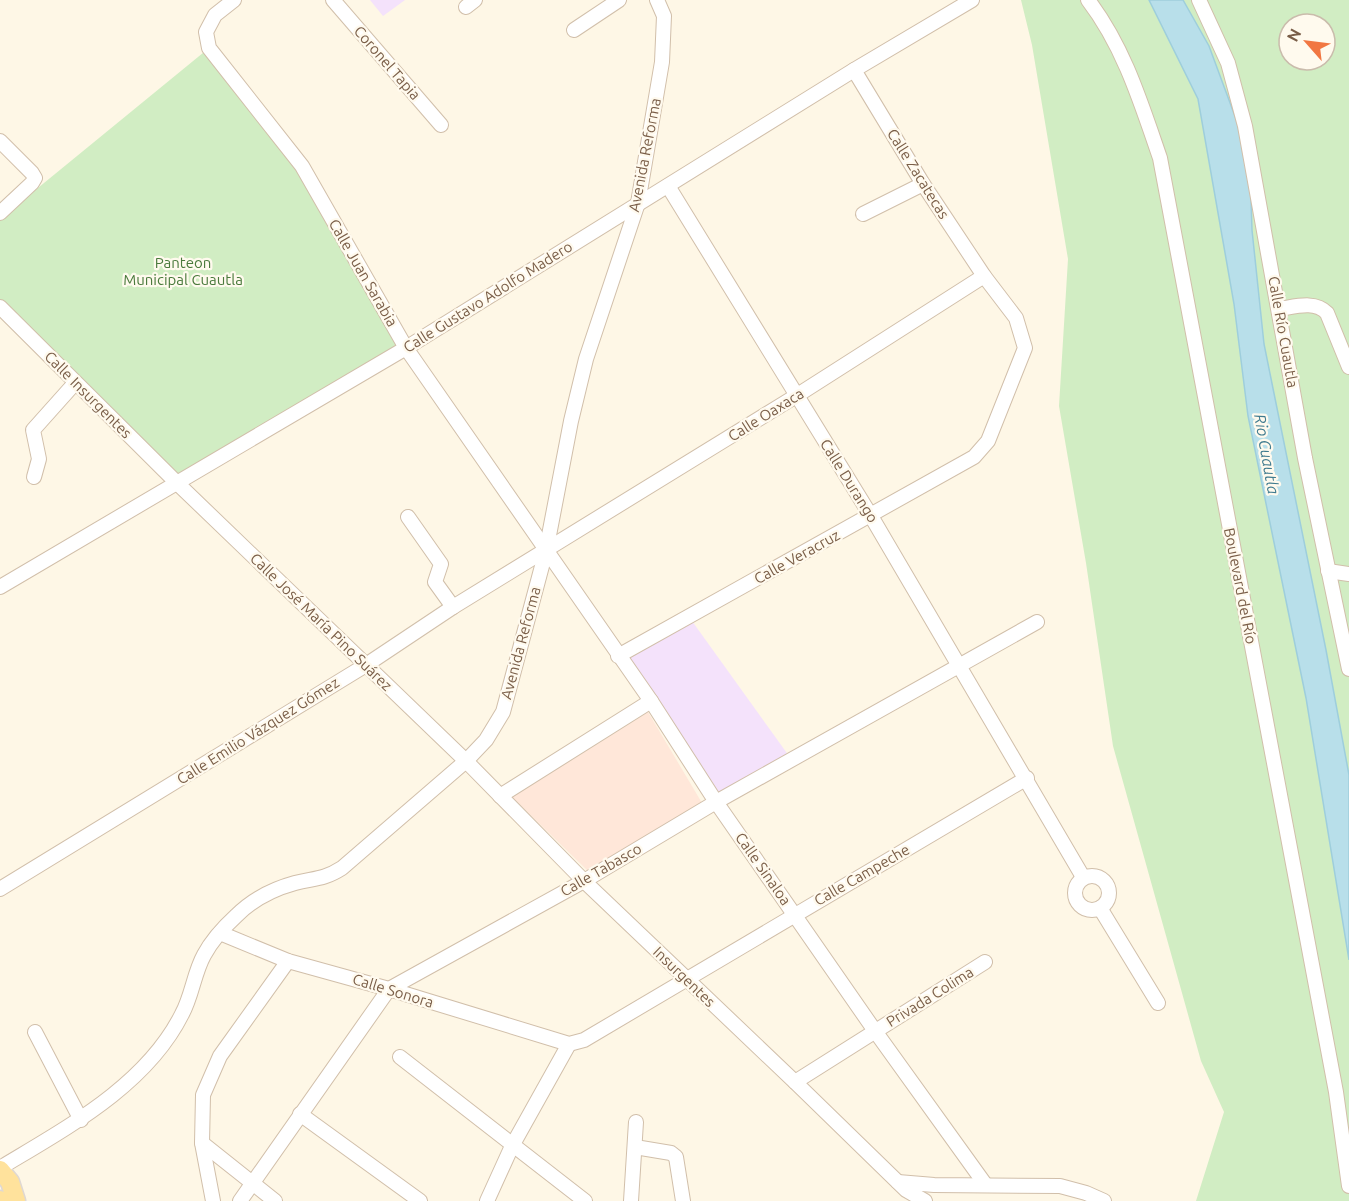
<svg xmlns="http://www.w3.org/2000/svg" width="1349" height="1201" font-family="Ubuntu,sans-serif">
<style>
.commercial{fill:#ffe7d9}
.education{fill:#f4e2fb}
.green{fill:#d1edc3;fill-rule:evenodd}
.water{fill:#b8dfea;stroke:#9ecedc;stroke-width:1.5}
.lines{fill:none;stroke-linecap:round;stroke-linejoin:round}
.minor-casing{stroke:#d1bfaa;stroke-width:16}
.major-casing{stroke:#dfd8d3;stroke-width:21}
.minor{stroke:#fff;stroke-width:14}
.major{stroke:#ffe29c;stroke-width:18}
.labels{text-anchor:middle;stroke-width:4.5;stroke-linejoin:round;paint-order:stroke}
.street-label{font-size:15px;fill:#7a5e48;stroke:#fffaee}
.park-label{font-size:15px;fill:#4a7a3c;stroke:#fffaee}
.water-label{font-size:16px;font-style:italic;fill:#407b8f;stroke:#fffaee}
</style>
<rect width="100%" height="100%" fill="#fef7e6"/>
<path class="commercial" d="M648 712 702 803 589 872 512 797Z"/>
<g class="education">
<path d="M370 0H405L383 16Z"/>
<path d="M692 621 789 756 720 794 627 658Z"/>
</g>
<g class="green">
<path d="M1021 0H1349V1201H1196L1224 1112 1201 1061 1113 746 1086 563 1059 406 1068 259 1032 45ZM1289 24H1325V60H1289Z"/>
<path d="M209 48 302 166 406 348 177 483 0 307V219Z"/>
</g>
<path class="water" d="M1149 0H1183L1209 46 1236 119 1250 169 1252 230 1264 344 1326 650 1349 775V960L1306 698 1248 416 1234 304 1198 99Z"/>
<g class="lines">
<defs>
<g id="minor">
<path d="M234 0 215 15 206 32 209 48 302 166 406 348 651 701 716 802 875 1031 985 1184"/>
<path d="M333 0 441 125"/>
<path d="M1088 0C1124 47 1141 103 1160 158L1336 1092 1349 1186"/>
<path d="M1199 0 1228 63 1245 126 1305 458 1349 669"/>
<path d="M466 7 475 0"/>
<path d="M574 30 619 0"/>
<path d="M0 141 32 173 35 178 32 183 0 213"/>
<path d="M668 186 871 516 1083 877"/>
<path d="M863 214 923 184"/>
<path d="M0 307 177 483 466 761 584 881 795 1082 906 1190 925 1201"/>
<path d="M1279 309C1294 307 1315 300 1327 313L1349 367"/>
<path d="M34 477 39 459 33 430 75 383"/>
<path d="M408 517 441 564 435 582 453 607"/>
<path d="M1328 571 1349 574"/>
<path d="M0 587 406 348 854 70 972 0"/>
<path d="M618 656 974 457 988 441 1025 348 1016 318 984 276 923 184 854 70"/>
<path d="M500 796 651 701"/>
<circle cx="1092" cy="893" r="17"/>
<path d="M0 889 366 665 453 607 796 396 984 276"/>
<path d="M1100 908 1158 1003"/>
<path d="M220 933 288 961 389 989 569 1044 584 1040 1027 778"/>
<path d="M35 1032 81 1120"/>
<path d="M400 1057 585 1201"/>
<path d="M795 1082 985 962"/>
<path d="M300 1114 420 1201"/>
<path d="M202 1143 275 1201"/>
<path d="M635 1147 671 1153 676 1157 683 1201"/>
<path d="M0 1168C66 1128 146 1086 182 1014 192 996 194 973 204 955 212 940 224 927 236 916 252 900 273 889 295 883 315 878 323 880 342 868L466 761 486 740 503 712 546 551 571 421 586 359 638 203 662 62 664 16 657 0"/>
<path d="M898 1182 934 1185 1060 1186 1086 1193 1104 1201"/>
<path d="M213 1201 202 1143 203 1095 220 1056 288 961"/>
<path d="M240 1201 389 989 584 881 716 802 1037 622"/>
<path d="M487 1201 512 1146 569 1044"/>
<path d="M631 1201 636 1122"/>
</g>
<g id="major">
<path d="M0 1170 10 1182 16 1201"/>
<path d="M0 1200V1201"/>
</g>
</defs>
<use href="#minor" class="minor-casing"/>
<use href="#major" class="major-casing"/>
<use href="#minor" class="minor"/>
<use href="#major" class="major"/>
</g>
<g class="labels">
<g class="street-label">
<text transform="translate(387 63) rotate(49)" y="5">Coronel Tapia</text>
<text transform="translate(645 155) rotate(-79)" y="5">Avenida Reforma</text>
<text transform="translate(918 174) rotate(58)" y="5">Calle Zacatecas</text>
<text transform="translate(363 273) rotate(60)" y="5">Calle Juan Sarabia</text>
<text transform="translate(488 297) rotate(-32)" y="5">Calle Gustavo Adolfo Madero</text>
<text transform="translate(1283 332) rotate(80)" y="5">Calle Río Cuautla</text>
<text transform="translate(88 395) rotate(45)" y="5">Calle Insurgentes</text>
<text transform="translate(766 415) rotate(-32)" y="5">Calle Oaxaca</text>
<text transform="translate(849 481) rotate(58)" y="5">Calle Durango</text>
<text transform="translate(797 557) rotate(-29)" y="5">Calle Veracruz</text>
<text transform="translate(1240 586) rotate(79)" y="5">Boulevard del Río</text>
<text transform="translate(321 622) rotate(44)" y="5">Calle José María Pino Suárez</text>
<text transform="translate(521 643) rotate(-75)" y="5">Avenida Reforma</text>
<text transform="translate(258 731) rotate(-32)" y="5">Calle Emilio Vázquez Gómez</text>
<text transform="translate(763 869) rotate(55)" y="5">Calle Sinaloa</text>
<text transform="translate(601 870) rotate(-30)" y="5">Calle Tabasco</text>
<text transform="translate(862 875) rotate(-30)" y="5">Calle Campeche</text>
<text transform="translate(684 977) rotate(44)" y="5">Insurgentes</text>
<text transform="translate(393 991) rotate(17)" y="5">Calle Sonora</text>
<text transform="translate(930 997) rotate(-32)" y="5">Privada Colima</text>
</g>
<g class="park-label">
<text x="183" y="268">Panteon<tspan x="183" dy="17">Municipal Cuautla</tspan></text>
</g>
<g class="water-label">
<text transform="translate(1267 454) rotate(80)" y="6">Rio Cuautla</text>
</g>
</g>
<g transform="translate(1307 42) rotate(298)"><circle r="28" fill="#fffaee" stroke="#cabcac" stroke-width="1.5"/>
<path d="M0-4.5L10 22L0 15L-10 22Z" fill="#f17742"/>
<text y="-9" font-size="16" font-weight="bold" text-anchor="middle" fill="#7a5e48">N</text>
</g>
</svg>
